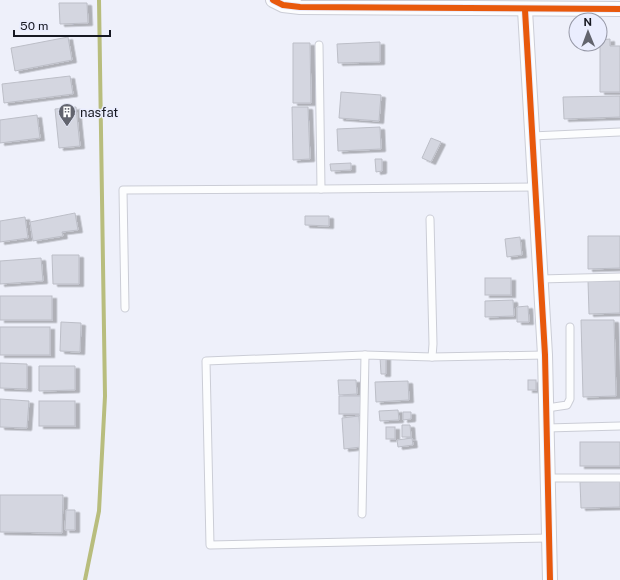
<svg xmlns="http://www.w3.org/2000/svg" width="620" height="580" font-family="'Public Sans',sans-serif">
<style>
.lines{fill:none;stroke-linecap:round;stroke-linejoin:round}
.stream{stroke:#b8bd7d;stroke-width:4}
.building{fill:#d4d6e0;stroke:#bcbec7;filter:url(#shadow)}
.lane-casing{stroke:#cbcdd6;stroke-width:9}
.street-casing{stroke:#cbcdd6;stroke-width:16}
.lane{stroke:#fcfdfe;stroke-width:7}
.street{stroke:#fcfdfe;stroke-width:14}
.cycleway-casing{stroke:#eaedfe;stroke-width:8}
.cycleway{stroke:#e8590c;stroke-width:6}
.labels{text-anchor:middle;stroke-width:3;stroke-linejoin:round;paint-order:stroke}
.poi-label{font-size:13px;fill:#171922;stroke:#eaedfe;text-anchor:start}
</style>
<defs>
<filter id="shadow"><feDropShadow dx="4.5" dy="2.5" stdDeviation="0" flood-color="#0004"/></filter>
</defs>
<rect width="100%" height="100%" fill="#eef0fa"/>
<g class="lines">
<path class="stream" d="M85 580 99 511 105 396 99 0"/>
</g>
<g class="building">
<path d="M59 3H87L88 23 60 24Z"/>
<path d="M68 37 72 60 15 71 11 48Z"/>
<path d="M610 39V46H620V92H600V40Z"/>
<path d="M380 42V62L338 63 337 44Z"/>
<path d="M293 43H310L311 103H293Z"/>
<path d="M70 76 73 94 4 103 2 84Z"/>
<path d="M341 92 381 95 379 121 339 118Z"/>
<path d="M620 96V117L564 119 563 97Z"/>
<path d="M76 107 80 146 59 148 55 109Z"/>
<path d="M292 107H308L310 159 293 160Z"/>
<path d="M37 115 40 138 0 143V120Z"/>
<path d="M380 127 381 149 338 151 337 129Z"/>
<path d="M431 138 441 142 431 162 422 158Z"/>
<path d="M375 159H382V171L376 172Z"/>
<path d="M351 163V170L331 171 330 164Z"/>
<path d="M75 213 78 230 62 232 63 236 33 241 30 222Z"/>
<path d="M305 216H329V226L305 225Z"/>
<path d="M25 217 28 238 0 242V221Z"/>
<path d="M588 236H620V268L588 269Z"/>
<path d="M520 237 522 255 507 257 505 239Z"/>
<path d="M52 255H79V284H53Z"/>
<path d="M41 258 43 281 0 284V261Z"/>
<rect x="485" y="278" width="26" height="17"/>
<path d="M588 281H620V313L589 314Z"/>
<rect x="0" y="296" width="52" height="24"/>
<path d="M513 300 514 316 485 317V301Z"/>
<path d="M528 306 529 322H517V307Z"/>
<path d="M581 320H614L616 396 583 397Z"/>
<path d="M61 322 81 323 80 352 60 351Z"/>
<rect x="0" y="327" width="50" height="28"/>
<path d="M380 357H386V374H381Z"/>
<path d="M0 363 27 364V389L0 388Z"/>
<path d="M39 366H75V390L39 391Z"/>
<path d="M338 380H356L357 394 339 395Z"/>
<rect x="528" y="380" width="8" height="10"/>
<path d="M408 381 409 400 376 402 375 382Z"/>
<rect x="339" y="396" width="22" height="18"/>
<path d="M0 399 29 401 27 428 0 427Z"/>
<rect x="39" y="401" width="36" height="25"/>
<path d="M398 410 399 420 380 421 379 411Z"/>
<path d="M403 412H411V419L403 420Z"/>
<path d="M359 416 361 447 344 449 342 418Z"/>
<path d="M402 425H410L411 437H402Z"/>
<rect x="386" y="427" width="9" height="12"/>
<path d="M412 438 413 445 398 447 397 440Z"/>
<rect x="580" y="442" width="40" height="24"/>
<path d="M620 481V507L581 508 580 482Z"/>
<path d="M0 495H63L62 533 0 532Z"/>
<path d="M66 510H75V530H65Z"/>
</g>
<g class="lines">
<defs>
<g id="lane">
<path d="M319 45 321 189 535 187"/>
<path d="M532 136 620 132"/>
<path d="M430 219 433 344 432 357"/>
<path d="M540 279 620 277"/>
<path d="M125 308 123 190 321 189"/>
<path d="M545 355 432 357 365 355 206 361 210 545 549 538"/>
<path d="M547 408 567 405 570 399V327"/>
<path d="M547 428 620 426"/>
<path d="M548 478H620"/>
<path d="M362 514 365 355"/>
</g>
<g id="street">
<path d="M273 0 283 5 300 7 620 9"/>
<path d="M525 10 545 355 550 580"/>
</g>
</defs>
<use href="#lane" class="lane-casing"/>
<use href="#street" class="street-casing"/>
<use href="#lane" class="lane"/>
<use href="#street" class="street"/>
<defs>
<g id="cycleway">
<path d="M273 0 283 5 300 7 620 9"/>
<path d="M525 10 545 355 550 580"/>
</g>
</defs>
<use href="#cycleway" class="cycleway-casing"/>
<use href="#cycleway" class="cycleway"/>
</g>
<defs>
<symbol id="building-pin" viewBox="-11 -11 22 30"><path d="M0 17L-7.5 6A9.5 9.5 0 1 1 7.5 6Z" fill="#62646e" stroke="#eaedfe"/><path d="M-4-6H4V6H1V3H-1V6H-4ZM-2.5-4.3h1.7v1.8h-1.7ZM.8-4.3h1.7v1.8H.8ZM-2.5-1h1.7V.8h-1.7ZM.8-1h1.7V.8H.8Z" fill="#fff"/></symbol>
</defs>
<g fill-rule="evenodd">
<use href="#building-pin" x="57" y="102" width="20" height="27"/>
</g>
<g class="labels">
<g class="poi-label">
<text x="80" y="117">nasfat</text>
</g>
</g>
<g transform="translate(588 32) rotate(359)"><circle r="19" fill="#eaedfe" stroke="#9698a6"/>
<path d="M0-3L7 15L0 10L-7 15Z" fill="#62646e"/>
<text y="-6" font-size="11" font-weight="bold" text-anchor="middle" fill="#171922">N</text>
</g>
<path d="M14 30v6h96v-6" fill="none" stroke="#171922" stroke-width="2"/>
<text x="20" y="30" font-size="12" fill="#171922" stroke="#eaedfe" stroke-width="3" paint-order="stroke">50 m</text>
</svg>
